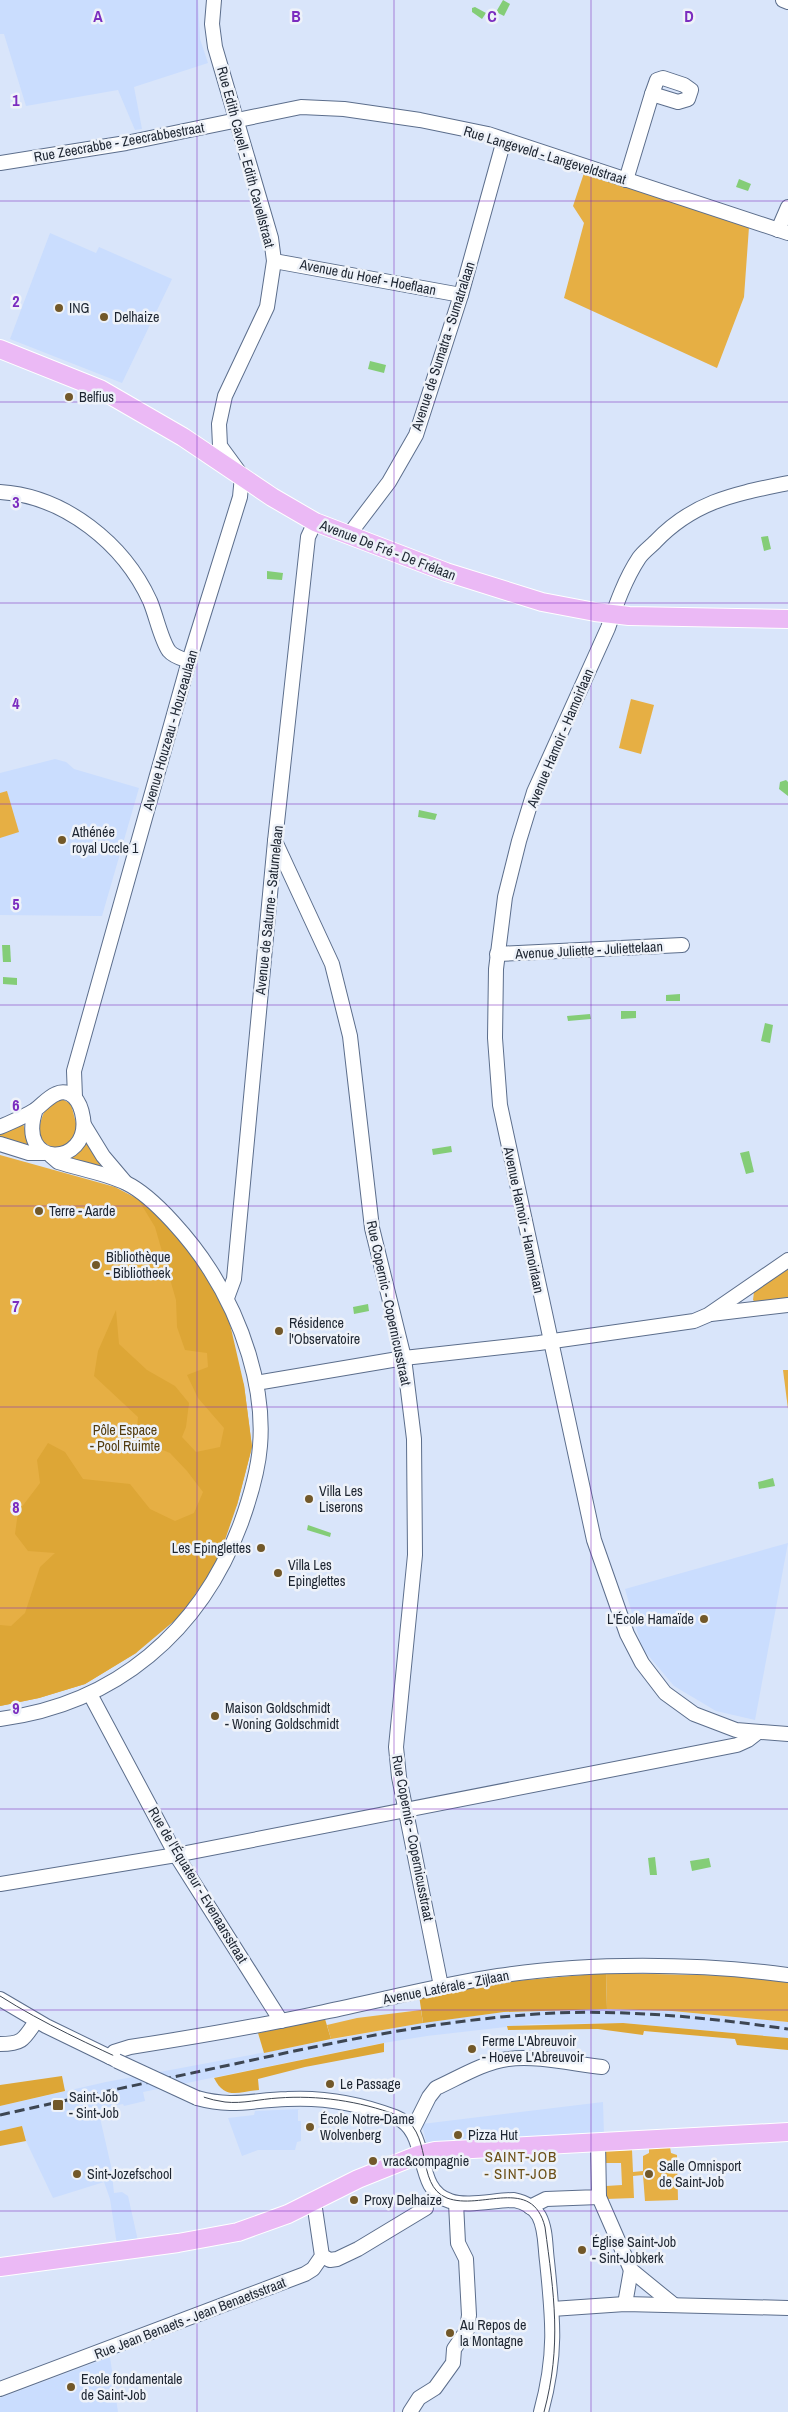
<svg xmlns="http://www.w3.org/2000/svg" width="788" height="2412" font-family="'Archivo Narrow',sans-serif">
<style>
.built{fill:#caddfe}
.green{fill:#e6af44}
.forest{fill:#dda636}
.water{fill:#84cd77}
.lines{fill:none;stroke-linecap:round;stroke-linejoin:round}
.minor-casing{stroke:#5c6e8c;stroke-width:16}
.major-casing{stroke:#fff;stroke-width:20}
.minor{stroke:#fff;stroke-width:14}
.major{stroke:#ebb9f5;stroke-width:18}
.tram{stroke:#3d4653;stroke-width:1}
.rail{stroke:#3d4653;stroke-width:3;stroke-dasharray:10 5;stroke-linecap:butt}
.minor-bridge-casing{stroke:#5c6e8c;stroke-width:16;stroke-linecap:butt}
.minor-bridge{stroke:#fff;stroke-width:14}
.grid{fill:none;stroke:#7b2cbf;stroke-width:1;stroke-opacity:0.55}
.poi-dot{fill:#725829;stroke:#eef2f9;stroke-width:2}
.labels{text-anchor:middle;stroke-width:5;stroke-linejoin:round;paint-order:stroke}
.street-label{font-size:14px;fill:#1d2531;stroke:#eef2f9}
.poi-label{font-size:14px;fill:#1d2531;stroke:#eef2f9;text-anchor:start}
.park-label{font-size:14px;fill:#533c0f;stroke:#eef2f9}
.neighbourhood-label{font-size:15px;letter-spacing:1px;fill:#6b4f17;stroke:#eef2f9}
.grid-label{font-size:16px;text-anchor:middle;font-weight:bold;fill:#7b2cbf;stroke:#eef2f9;stroke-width:5;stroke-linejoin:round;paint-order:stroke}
</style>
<rect width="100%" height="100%" fill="#d9e5fa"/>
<g class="built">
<path d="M0 0H198L200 39 208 63 134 87 142 129 135 130 118 90 26 106 4 34H0Z"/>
<path d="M50 233 96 253 99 247 172 279 122 383 10 339Z"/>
<path d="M55 759 66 762 74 769 139 788 102 916 0 915V773Z"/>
<path d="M788 1543 755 1720 716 1711 674 1686 642 1648 625 1589Z"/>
<path d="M587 2009 672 2011 788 2022V2038L623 2023 531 2024 427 2036 377 2044 143 2092 145 2101 124 2106 123 2104 98 2109 111 2166 114 2193 122 2192 128 2196 138 2241 117 2245 110 2199 104 2182 53 2198 26 2141 22 2126 0 2131V2106L106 2082 421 2023 504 2012Z"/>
<path d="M603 2102 604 2136 427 2146 422 2124Z"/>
<path d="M300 2109 298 2110V2121H301V2141L297 2142 295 2150H258L242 2156 228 2118 254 2115 255 2111Z"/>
<path d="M110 2357 118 2412H0V2398Z"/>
</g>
<g class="green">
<path d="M584 173 749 227 744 297 717 368 564 298 584 223 573 206Z"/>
<path d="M631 699 654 705 641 754 619 748Z"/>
<path d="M7 791 19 832 0 838V793Z"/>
<path d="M62 1099 71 1104 77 1127 74 1141C56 1150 52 1151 38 1136 41 1119 43 1103 62 1099Z"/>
<path d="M23 1123 29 1146 0 1140V1133Z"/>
<path d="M85 1140 108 1169 61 1158Z"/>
<path d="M0 1155 115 1187 138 1199 175 1231 244 1385 252 1447 237 1505 136 1653 85 1684 39 1698 0 1706Z"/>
<path d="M788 1267V1302L756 1303 753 1300 754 1292Z"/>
<path d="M783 1370H788V1409Z"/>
<path d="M606 1973 747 1976 788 1982V2022L672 2011 607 2009Z"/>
<path d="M421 2010 423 2023 331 2039 327 2025 357 2018Z"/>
<path d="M670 2147 671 2153 677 2155 678 2200 645 2201 643 2175 633 2176 634 2198 606 2199V2186L622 2185 621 2163H605V2151L632 2150 633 2172 643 2171V2156L649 2153V2148Z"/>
</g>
<g class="forest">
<path d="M138 1199 175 1231 213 1284 230 1324 244 1385 252 1447 237 1505 217 1563 180 1616 136 1653 85 1684 39 1698 0 1706V1625L11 1626 25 1613 40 1567 55 1553 28 1551 15 1534 18 1512 40 1483 37 1460 48 1443 65 1452 83 1479 130 1484 150 1509 175 1521 194 1513 203 1492 187 1471 170 1453 136 1439 138 1417 94 1376 98 1351 116 1310 119 1344 147 1370 175 1386 189 1403 186 1427 182 1437 196 1452 220 1447 224 1428 198 1398 187 1375 208 1367 207 1353 185 1350 177 1327 176 1300 155 1227Z"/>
<path d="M606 1973 607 2009 504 2012 423 2023 419 1995 481 1984Z"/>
<path d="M325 2019 331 2039 264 2053 258 2033Z"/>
<path d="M623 2023 788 2038V2050L737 2045 735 2039 644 2031 643 2035 598 2029 508 2030 507 2026Z"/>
<path d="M384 2043V2052L305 2067 258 2079 259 2090C238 2092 225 2100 214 2078Z"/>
<path d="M62 2076 65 2091 0 2106V2085Z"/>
<path d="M22 2126 26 2141 0 2146V2131Z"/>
</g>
<g class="water">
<path d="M503 0 510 4 504 16 496 12Z"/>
<path d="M475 7 486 13 482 19 472 12V8Z"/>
<path d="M739 179 751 184 748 191 736 187Z"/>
<path d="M370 361 386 365 384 373 368 369Z"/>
<path d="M768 536 771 549 764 551 761 537Z"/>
<path d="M267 571 283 573 282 580 267 579Z"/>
<path d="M786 780 788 782V796L779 789 780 782Z"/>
<path d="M419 810 437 814 435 820 418 817Z"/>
<path d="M2 945H10L11 962H3Z"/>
<path d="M3 977 17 978V985L3 984Z"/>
<path d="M680 994V1001H666V995Z"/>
<path d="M621 1011H636V1018L621 1019Z"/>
<path d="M590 1014 591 1019 568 1021 567 1016Z"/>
<path d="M765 1023 773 1025 770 1043 761 1041Z"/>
<path d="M451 1146 452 1152 433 1155 432 1149Z"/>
<path d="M749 1151 754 1172 746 1174 740 1153Z"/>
<path d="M368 1304 369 1311 354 1314 353 1307Z"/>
<path d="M773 1478 775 1486 759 1489 758 1482Z"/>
<path d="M308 1525 331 1533 330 1537 307 1530Z"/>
<rect x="303" y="1724" width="29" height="6"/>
<path d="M655 1857 657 1875H650L648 1858Z"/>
<path d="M709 1858 711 1867 692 1871 690 1861Z"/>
</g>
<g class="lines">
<defs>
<g id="minor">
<path d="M783 0 788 2"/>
<path d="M663 78 684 85 691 90 688 99 678 102 652 94 657 80Z"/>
<path d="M0 163 126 143 301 107 344 109 420 120 488 134 788 233"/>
<path d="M626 180 652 94"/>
<path d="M778 230 788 207"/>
<path d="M274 261 461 295"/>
<path d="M788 483C735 494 694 501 655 542 650 547 643 552 639 558 625 579 616 605 608 628L534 792 519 841 505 897 496 969 495 1038 500 1105 594 1540 627 1634 642 1663 665 1693 694 1714 736 1730 788 1734"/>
<path d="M0 492C65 496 124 544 150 601 156 615 161 640 169 651 174 657 183 659 189 661"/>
<path d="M348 536 389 482 416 435 461 295 504 140"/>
<path d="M275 841 332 964 350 1036 372 1228 404 1358 414 1439 415 1555 396 1747 399 1777 441 1986"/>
<path d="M497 954 682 945"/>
<path d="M75 1097 74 1071 189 661 240 497 242 476 220 446 219 424 225 396 267 307 274 261 271 238 215 47 212 24 214 0"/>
<path d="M84 1125 103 1156 125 1182"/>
<path d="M0 1127C11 1122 24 1117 35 1110 42 1105 47 1098 56 1094 62 1091 69 1092 74 1097 79 1102 82 1111 83 1118 90 1166 15 1170 36 1109"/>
<path d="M0 1144 29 1153H44"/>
<path d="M227 1298 234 1279 275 841 308 537 315 522"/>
<path d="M711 1314 788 1305"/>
<path d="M256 1383 404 1358 539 1343 694 1321 708 1315 788 1260"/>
<path d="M90 1694 176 1855 281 2021"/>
<path d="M0 1719C116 1704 201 1631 241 1523 250 1498 258 1472 260 1446 265 1387 242 1320 210 1270 193 1243 155 1197 126 1183 105 1173 80 1169 58 1162L51 1156"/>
<path d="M0 1884 176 1855 737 1745 748 1740 757 1733"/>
<path d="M0 1999 46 2026 116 2060"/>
<path d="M0 2044C23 2044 24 2039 36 2021"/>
<path d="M110 2057 114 2052 130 2047C195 2037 260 2026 324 2012 382 2000 439 1985 498 1976 587 1962 698 1963 788 1975"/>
<path d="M197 2098C233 2108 252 2100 287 2099 323 2097 361 2104 395 2117 432 2131 412 2190 450 2201 467 2207 495 2200 514 2200 524 2202 533 2206 539 2216 546 2229 545 2246 547 2261 553 2319 557 2354 541 2412"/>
<path d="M411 2129 414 2127 429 2097 436 2088C458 2078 484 2062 508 2059 536 2055 574 2064 602 2067"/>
<path d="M599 2197 631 2270 674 2305"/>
<path d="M530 2207 546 2199 599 2197 598 2143"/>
<path d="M322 2256 330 2260 337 2259 358 2249 426 2208"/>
<path d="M625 2304 631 2270"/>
<path d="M552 2309 625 2304 788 2308"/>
<path d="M0 2389 305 2274 313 2269 322 2256 314 2202"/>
<path d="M410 2412 419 2398 435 2388 453 2363 454 2349 467 2330 469 2315 466 2259 458 2243 456 2203"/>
</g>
<g id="major">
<path d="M0 349 100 389 183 437 272 497 315 522 446 572 542 602 595 612 629 616 788 619"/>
<path d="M0 2267 178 2243 238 2232 288 2214 358 2179 418 2155 435 2151 788 2132"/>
</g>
</defs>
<use href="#minor" class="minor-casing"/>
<use href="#major" class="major-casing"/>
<use href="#minor" class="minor"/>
<use href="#major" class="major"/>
<path class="tram" d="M0 1996C44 2024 91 2045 138 2067 166 2080 194 2098 225 2102 243 2104 260 2099 278 2098 318 2095 359 2101 397 2115 435 2129 414 2185 447 2198 481 2211 532 2175 545 2227 554 2295 562 2345 544 2412"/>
<path class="rail" d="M0 2115C80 2097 159 2080 239 2063 344 2040 449 2018 556 2013 633 2010 712 2018 788 2029"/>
<defs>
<path id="minor-bridge" d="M117 2061 197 2098"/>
</defs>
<use href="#minor-bridge" class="minor-bridge-casing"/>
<use href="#minor-bridge" class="minor-bridge"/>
</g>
<path class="grid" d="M197 0V2412M394 0V2412M591 0V2412M0 201H788M0 402H788M0 603H788M0 804H788M0 1005H788M0 1206H788M0 1407H788M0 1608H788M0 1809H788M0 2010H788M0 2211H788"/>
<g class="poi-dot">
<circle cx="59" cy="308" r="5"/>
<circle cx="104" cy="317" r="5"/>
<circle cx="69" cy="397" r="5"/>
<circle cx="62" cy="840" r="5"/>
<circle cx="39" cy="1211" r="5"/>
<circle cx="96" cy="1265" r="5"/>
<circle cx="279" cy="1331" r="5"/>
<circle cx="309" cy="1499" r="5"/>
<circle cx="261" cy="1548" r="5"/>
<circle cx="278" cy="1573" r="5"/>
<circle cx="704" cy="1619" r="5"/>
<circle cx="215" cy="1716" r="5"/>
<circle cx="472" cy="2049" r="5"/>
<circle cx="330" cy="2084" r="5"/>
<rect x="52" y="2099" width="12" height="12" rx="2.5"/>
<circle cx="310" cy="2127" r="5"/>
<circle cx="458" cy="2135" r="5"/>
<circle cx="373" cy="2161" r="5"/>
<circle cx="77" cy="2174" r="5"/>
<circle cx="649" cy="2174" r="5"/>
<circle cx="354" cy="2200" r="5"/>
<circle cx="582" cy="2250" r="5"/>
<circle cx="450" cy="2333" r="5"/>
<circle cx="71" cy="2387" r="5"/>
</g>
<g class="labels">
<g class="street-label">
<text transform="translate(119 142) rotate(-10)" y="5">Rue Zeecrabbe - Zeecrabbestraat</text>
<text transform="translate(545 155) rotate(17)" y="5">Rue Langeveld - Langeveldstraat</text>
<text transform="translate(246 157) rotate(75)" y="5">Rue Edith Cavell - Edith Cavellstraat</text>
<text transform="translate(368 277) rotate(11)" y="5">Avenue du Hoef - Hoeflaan</text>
<text transform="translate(443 346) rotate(-72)" y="5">Avenue de Sumatra - Sumatralaan</text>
<text transform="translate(388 550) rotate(21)" y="5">Avenue De Fré - De Frélaan</text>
<text transform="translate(170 730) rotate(-74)" y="5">Avenue Houzeau - Houzeaulaan</text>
<text transform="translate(560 738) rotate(-67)" y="5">Avenue Hamoir - Hamoirlaan</text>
<text transform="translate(269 910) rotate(-84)" y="5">Avenue de Saturne - Saturnelaan</text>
<text transform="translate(589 950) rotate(-3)" y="5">Avenue Juliette - Juliettelaan</text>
<text transform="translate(524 1220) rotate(78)" y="5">Avenue Hamoir - Hamoirlaan</text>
<text transform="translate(389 1303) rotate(78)" y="5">Rue Copernic - Copernicusstraat</text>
<text transform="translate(413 1838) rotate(79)" y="5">Rue Copernic - Copernicusstraat</text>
<text transform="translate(198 1885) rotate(59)" y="5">Rue de l'Équateur - Evenaarsstraat</text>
<text transform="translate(446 1987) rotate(-11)" y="5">Avenue Latérale - Zijlaan</text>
<text transform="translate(190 2318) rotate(-21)" y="5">Rue Jean Benaets - Jean Benaetsstraat</text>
</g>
<g class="poi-label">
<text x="69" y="313">ING</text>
<text x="114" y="322">Delhaize</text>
<text x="79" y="402">Belfius</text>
<text x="72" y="837">Athénée<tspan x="72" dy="16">royal Uccle 1</tspan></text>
<text x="49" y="1216">Terre - Aarde</text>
<text x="106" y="1262">Bibliothèque<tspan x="106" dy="16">- Bibliotheek</tspan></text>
<text x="289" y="1328">Résidence<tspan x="289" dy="16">l'Observatoire</tspan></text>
<text x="319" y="1496">Villa Les<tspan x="319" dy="16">Liserons</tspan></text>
<text x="251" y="1553" text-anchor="end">Les Epinglettes</text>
<text x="288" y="1570">Villa Les<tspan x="288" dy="16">Epinglettes</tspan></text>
<text x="694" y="1624" text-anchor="end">L'École Hamaïde</text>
<text x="225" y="1713">Maison Goldschmidt<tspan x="225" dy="16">- Woning Goldschmidt</tspan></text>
<text x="482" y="2046">Ferme L'Abreuvoir<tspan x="482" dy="16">- Hoeve L'Abreuvoir</tspan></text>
<text x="340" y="2089">Le Passage</text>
<text x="69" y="2102">Saint-Job<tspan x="69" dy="16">- Sint-Job</tspan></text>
<text x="320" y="2124">École Notre-Dame<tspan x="320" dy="16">Wolvenberg</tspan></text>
<text x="468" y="2140">Pizza Hut</text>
<text x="383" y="2166">vrac&amp;compagnie</text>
<text x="659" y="2171">Salle Omnisport<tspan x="659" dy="16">de Saint-Job</tspan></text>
<text x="87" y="2179">Sint-Jozefschool</text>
<text x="364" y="2205">Proxy Delhaize</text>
<text x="592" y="2247">Église Saint-Job<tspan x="592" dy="16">- Sint-Jobkerk</tspan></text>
<text x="460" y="2330">Au Repos de<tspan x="460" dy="16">la Montagne</tspan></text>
<text x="81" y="2384">Ecole fondamentale<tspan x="81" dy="16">de Saint-Job</tspan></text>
</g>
<g class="park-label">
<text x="125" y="1435">Pôle Espace<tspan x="125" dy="16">- Pool Ruimte</tspan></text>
</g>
<g class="neighbourhood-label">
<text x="521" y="2162">SAINT-JOB<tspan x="521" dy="17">- SINT-JOB</tspan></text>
</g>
</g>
<g class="grid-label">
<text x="98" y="22">A</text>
<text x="296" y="22">B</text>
<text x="492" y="22">C</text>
<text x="689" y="22">D</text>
<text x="16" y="106">1</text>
<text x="16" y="307">2</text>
<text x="16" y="508">3</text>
<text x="16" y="709">4</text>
<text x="16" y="910">5</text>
<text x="16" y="1111">6</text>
<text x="16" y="1312">7</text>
<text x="16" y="1513">8</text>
<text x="16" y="1714">9</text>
</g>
</svg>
